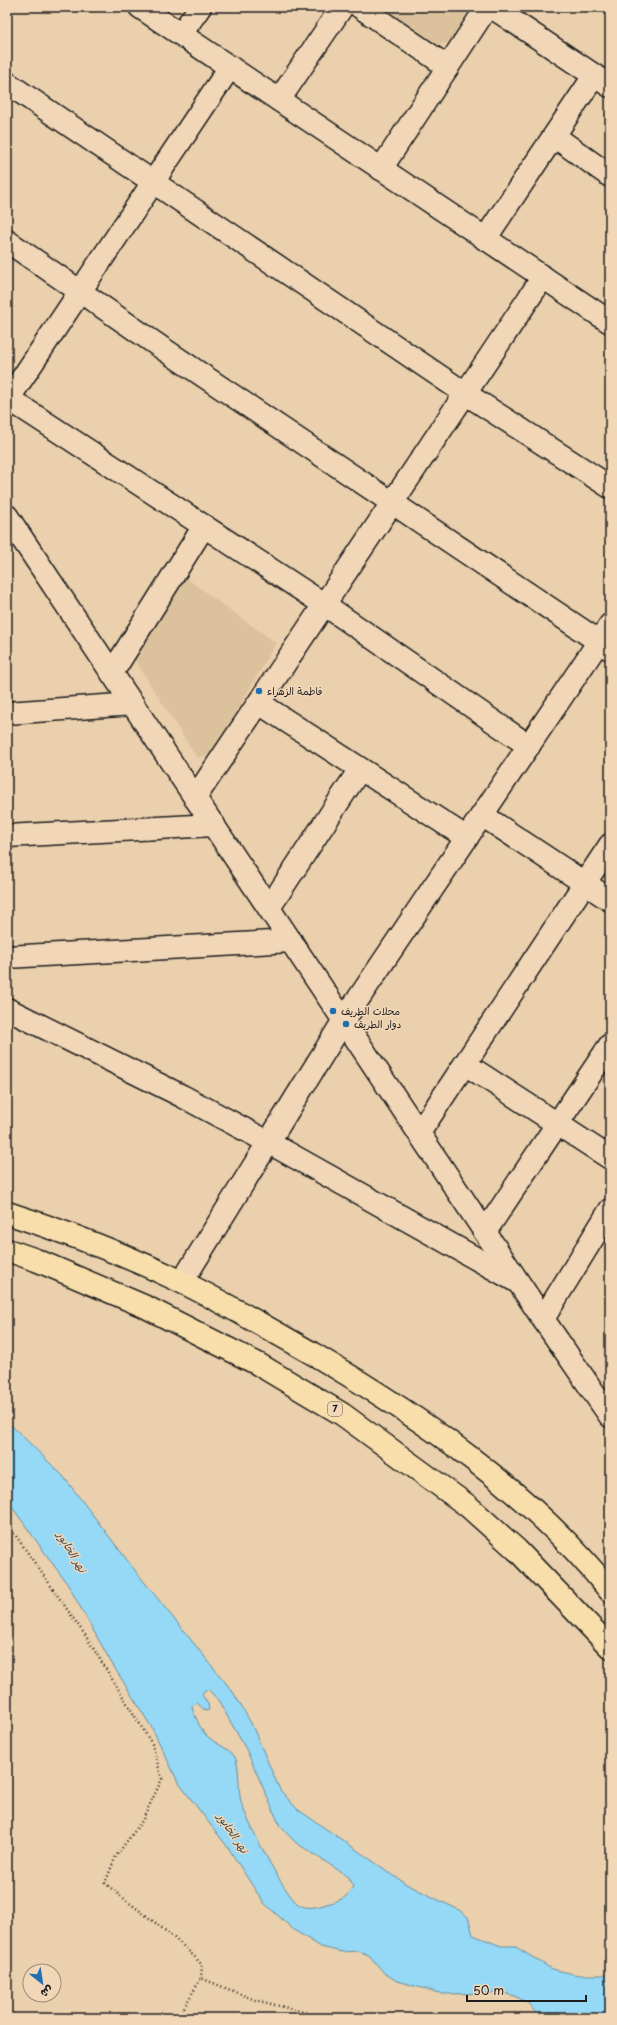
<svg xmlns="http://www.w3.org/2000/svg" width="617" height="2025" font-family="'Playpen Sans','Playpen Sans Arabic',sans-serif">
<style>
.built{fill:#dbc29c}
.water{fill:#95d9f7;stroke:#658d9f;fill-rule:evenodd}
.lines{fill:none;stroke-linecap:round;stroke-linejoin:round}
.minor-casing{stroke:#1c1c1c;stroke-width:25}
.highway-casing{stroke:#1c1c1c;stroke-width:25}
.path{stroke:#1c1c1c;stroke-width:2.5;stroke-dasharray:1 3;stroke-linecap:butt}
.minor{stroke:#f1d7b8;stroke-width:22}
.highway{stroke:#f8deab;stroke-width:22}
.poi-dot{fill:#1f6fb2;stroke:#f1d7b8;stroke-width:1.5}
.labels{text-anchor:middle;stroke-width:3;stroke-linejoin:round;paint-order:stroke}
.shield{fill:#f1d7b8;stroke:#5c544b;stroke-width:1}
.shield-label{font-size:9px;font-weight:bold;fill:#1c1c1c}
.poi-label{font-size:10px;fill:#1c1c1c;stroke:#f1d7b8;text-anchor:start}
.water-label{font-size:11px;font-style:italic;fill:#3a4b53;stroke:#f1d7b8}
</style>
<rect width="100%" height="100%" fill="#ead0ac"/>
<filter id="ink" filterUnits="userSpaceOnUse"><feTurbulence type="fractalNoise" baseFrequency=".025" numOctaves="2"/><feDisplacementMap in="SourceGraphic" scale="8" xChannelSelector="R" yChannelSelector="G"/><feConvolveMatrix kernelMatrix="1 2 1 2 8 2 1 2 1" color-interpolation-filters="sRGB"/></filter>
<g filter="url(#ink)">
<g class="built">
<path d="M376 7H472L450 43 431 45Z"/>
<path d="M186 578 276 643 212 754 197 758 133 657Z"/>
</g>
<path class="water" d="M7 1421 63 1476 137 1573 233 1692 251 1723 280 1790 297 1809 406 1884 459 1910 468 1917 473 1935 501 1946H514L552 1969 578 1975H610V2018H542L539 2017 528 2003 515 1996 504 1993 443 1994 397 1981 384 1973 369 1955 358 1951 342 1952 321 1947 294 1930 263 1902 229 1849 178 1782 152 1728 111 1662 68 1585 7 1500ZM208 1689 218 1700 246 1749 280 1826 295 1842 349 1877 353 1886C349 1898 338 1901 327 1904 317 1907 307 1910 298 1904 284 1894 246 1820 241 1802 238 1790 240 1766 235 1757 230 1749 216 1744 208 1737 201 1731 197 1720 193 1711L192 1706 197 1703 206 1711 209 1710 208 1704 202 1695 204 1691Z"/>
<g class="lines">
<defs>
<g id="minor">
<path d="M140 7 610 322"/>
<path d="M360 7 448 67"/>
<path d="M492 7 610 86"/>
<path d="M181 34 200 7"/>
<path d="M7 83 466 394 610 487"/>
<path d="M279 100 342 7"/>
<path d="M554 136 610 176"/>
<path d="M381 169 487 7"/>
<path d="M485 239 594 76"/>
<path d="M7 241 159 346 610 649"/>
<path d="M9 399 325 605 529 746"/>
<path d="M7 401 230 67"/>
<path d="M7 516 543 1319 610 1416"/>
<path d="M112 673 204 526"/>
<path d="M259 703 467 838"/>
<path d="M7 713 133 704"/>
<path d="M195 798 543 277"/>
<path d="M482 815 610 900"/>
<path d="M7 836 214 825"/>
<path d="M269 908 360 769"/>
<path d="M7 957 291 941"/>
<path d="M7 1009 182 1096 268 1142 516 1281"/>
<path d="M465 1064 610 1158"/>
<path d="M419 1133 610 845"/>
<path d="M485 1232 610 1045"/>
<path d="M182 1282 344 1020 610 625"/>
<path d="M543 1319 610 1210"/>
</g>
<g id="highway">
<path d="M7 1213C66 1232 126 1255 182 1282 227 1304 271 1330 315 1355 422 1418 532 1493 610 1591"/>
<path d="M7 1250 36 1260 146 1307 258 1364 342 1414 468 1506 517 1550 610 1647"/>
</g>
</defs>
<use href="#minor" class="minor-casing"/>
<use href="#highway" class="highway-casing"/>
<g class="path">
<path d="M7 1523 85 1635 152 1744 162 1779 142 1821 116 1856 105 1883C137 1911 174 1933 202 1965L201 1978"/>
<path d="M178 2018 201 1978 255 2000 328 2018"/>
</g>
<use href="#minor" class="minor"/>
<use href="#highway" class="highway"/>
</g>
</g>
<g class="poi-dot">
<circle cx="259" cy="691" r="4"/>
<circle cx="333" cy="1011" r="4"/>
<circle cx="346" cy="1024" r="4"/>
</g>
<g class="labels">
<rect class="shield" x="328" y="1402" width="14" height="14" rx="3"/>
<g class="shield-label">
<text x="335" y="1412">7</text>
</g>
<g class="poi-label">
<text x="267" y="695">فاطمة الزهراء</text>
<text x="341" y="1015">محلات الطريف</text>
<text x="354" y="1028">دوار الطريف</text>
</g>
<g class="water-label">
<text transform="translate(72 1552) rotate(59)" y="4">نهر الخابور</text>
<text transform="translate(233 1833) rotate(56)" y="4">نهر الخابور</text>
</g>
</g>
<rect width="617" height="2025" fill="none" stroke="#f1d7b8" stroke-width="24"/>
<rect x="12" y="12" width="593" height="2001" fill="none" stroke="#1c1c1c" stroke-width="1.5" filter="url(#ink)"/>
<g transform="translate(42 1983) rotate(150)"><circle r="19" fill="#f1d7b8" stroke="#9c8c7a"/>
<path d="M0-3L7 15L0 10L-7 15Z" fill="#1f6fb2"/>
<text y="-6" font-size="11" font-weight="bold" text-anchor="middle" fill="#1c1c1c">ش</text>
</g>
<path d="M467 1995v6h119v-6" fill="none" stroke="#1c1c1c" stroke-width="2"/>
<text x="473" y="1995" font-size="12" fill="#1c1c1c" stroke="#f1d7b8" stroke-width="3" paint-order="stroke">50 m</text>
</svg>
